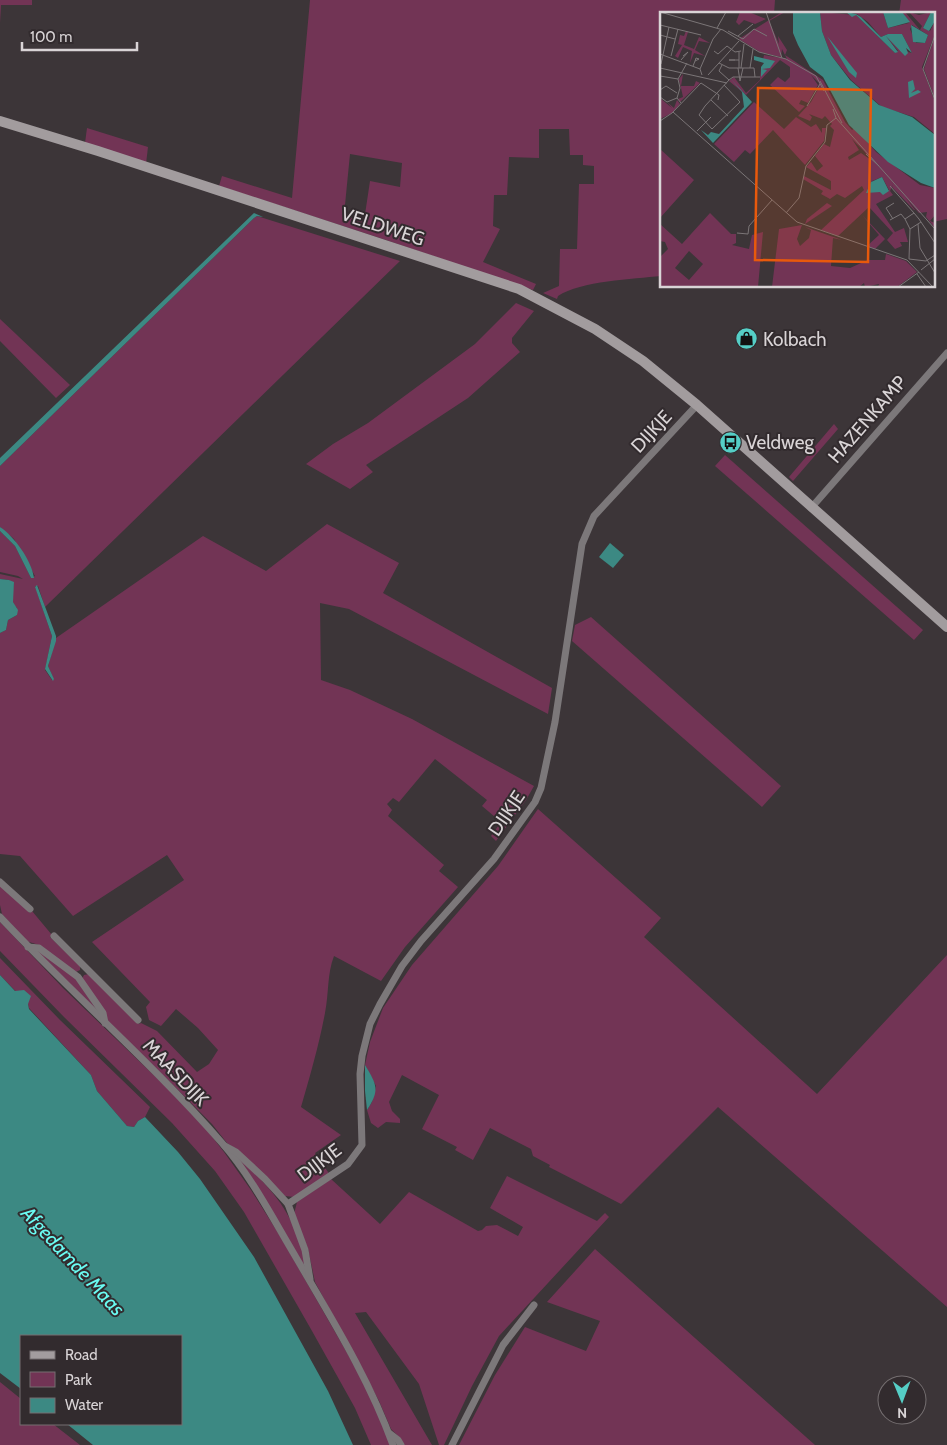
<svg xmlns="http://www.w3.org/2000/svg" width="947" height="1445" font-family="Cabin,sans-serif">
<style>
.green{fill:#723455;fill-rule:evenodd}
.water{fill:#3c8983}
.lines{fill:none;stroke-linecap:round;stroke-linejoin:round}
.street{stroke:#7c787a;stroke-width:7}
.secondary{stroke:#a29c9e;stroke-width:10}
.labels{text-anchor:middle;stroke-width:4;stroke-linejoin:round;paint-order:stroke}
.street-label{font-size:19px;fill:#d9d4d6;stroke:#322b2e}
.poi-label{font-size:19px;fill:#d9d4d6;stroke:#322b2e;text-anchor:start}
.water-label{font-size:20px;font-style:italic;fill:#6afbf2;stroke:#322b2e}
.inset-road{fill:none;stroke:#7b7577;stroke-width:1}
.view{fill:#e8590c;fill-opacity:0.15;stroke:#e8590c;stroke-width:2.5}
.inset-edge{fill:none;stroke:#d9d4d6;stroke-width:2.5}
</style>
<rect width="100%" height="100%" fill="#3c3538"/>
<g class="green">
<path d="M0 0H32V5H1L0 23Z"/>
<path d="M310 0H775L774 14H661V276C633 279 581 281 558 296L557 299 543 293 559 286 560 249H577L579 184H594V166L583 165V155H570L569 129H539V158L509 157 507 195H494L493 226 500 229 483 262 536 284 533 290 386 240 219 186 222 176 292 198ZM350 154 402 163 400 187 370 181 364 221 344 215Z"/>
<path d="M901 0H947V219L933 222V14H899Z"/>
<path d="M87 128 148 147 146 164 85 143Z"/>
<path d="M257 216 400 261 45 607 38 586H35L52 636 45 670 52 680H54L48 666 56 638 203 536 266 571 327 524 399 563 383 593 552 688 548 714 349 609 320 603 321 680 350 690 412 719 534 786 526 800 496 841 491 836 501 822 482 806 487 800 435 759 399 802 393 798 387 804 392 810 388 816 444 865 439 871 458 887 405 947 381 981 334 956C327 974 329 993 325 1013 319 1045 310 1076 301 1107L341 1135 315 1153 330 1175 294 1197 285 1196 237 1150 227 1143 212 1124 170 1082 108 1023 82 979 84 975 89 974 139 1024 141 1023 157 1031 197 1072 209 1064 218 1050 198 1028 176 1009 161 1026 149 1020 146 1007 150 1002 92 942 184 880 167 855 73 916 20 856 0 854V633L6 630 8 620 17 615V608C10 603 12 592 14 584L9 580 0 579V574L23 579 18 576 0 572V531L15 546 31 578 35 576 14 539 0 527V466L254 218Z"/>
<path d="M516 303 534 311 512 338V343L520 352 468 398 366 465 373 472 350 489 306 464 333 444 368 423 475 344Z"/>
<path d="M0 319 70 385 56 398 0 341Z"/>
<path d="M834 424 838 429 793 481 789 477Z"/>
<path d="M725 455 923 630 914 640 715 466Z"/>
<path d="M591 617 781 786 762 807 572 641 575 625Z"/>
<path d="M538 809 661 918 644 937 817 1094 947 955V1307L718 1107 621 1204 549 1167 550 1165 533 1156 531 1149 490 1128 473 1160 455 1150 457 1147 422 1129 439 1095 402 1075 389 1102 392 1111 400 1119V1123L386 1122 378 1128 371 1123 367 1110 372 1102 376 1086 365 1065 370 1042 383 1008 412 965 498 866Z"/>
<path d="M0 885 30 913 32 911 52 935 50 937 80 966V970L76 972 39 945 26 941 2 914 0 905Z"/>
<path d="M0 922 63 988 166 1087 206 1129 224 1152 251 1190 280 1236 350 1358 374 1403 390 1445H371L355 1408 312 1331 244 1212 215 1171 172 1123 64 1017 0 951Z"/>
<path d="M35 951H39L75 978 101 1016Z"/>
<path d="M0 958 60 1020 150 1107 145 1117 138 1121 134 1127 127 1126 97 1091 91 1075 29 1008 28 1004 0 975Z"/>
<path d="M236 1155C277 1194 295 1214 307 1270Z"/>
<path d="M507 1176 597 1221 605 1213 609 1217 499 1336 472 1386 444 1445H439L419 1384 366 1312 355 1313 432 1445H404L399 1437 391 1429 379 1401 315 1282 308 1249 294 1214 297 1202 331 1179 380 1224 409 1192 478 1231 482 1230 486 1226 497 1225 518 1236 523 1227 490 1208Z"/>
<path d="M595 1249 815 1445H459L495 1375 525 1327 586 1351 600 1321 547 1302Z"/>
<path d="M0 1382 21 1399V1424H53L80 1445H0Z"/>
</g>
<g class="water">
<path d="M254 213 263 217 257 216 254 218 0 466V458Z"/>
<path d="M0 527C14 536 32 561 34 578H31L15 546 0 531Z"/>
<path d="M610 543 624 555 613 568 599 557Z"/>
<path d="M0 579 9 580 14 582 13 602 18 610 17 615 8 620 6 630 0 633Z"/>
<path d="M37 585 56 636V641L48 666 54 679 53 681 45 669 52 636 35 587Z"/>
<path d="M0 975 15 991 24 990 31 996 28 1004 29 1009 91 1075 97 1091 127 1126 134 1127 138 1121 145 1117 178 1152 200 1179 254 1257 328 1391 353 1445H93L67 1424H181V1336H21V1389L0 1373Z"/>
<path d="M365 1065C377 1085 380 1090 367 1110L365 1091Z"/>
</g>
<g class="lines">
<g class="street">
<path d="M811 508 947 353"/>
<path d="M0 882 30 909"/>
<path d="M0 917C72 994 153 1064 222 1143 251 1176 272 1217 294 1254 330 1316 369 1378 393 1445"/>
<path d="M54 936 138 1020"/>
<path d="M28 947 39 948 78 977 103 1013 105 1023"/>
<path d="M225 1146 236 1152 265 1179 288 1204 305 1250 310 1279"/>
<path d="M288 1204 348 1164 362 1145 360 1074 362 1056 370 1024 380 1004 402 966 421 941 494 859 535 802 541 788 555 722 582 544 594 516 697 405"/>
<path d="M389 1433 398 1440 401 1445"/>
<path d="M452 1445 503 1345 534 1305"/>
</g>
<path class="secondary" d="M0 121 98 151 519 289 595 329 643 361 697 405 947 627"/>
</g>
<defs>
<symbol id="shop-disc" viewBox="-11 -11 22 22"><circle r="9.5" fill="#55cec6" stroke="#322b2e"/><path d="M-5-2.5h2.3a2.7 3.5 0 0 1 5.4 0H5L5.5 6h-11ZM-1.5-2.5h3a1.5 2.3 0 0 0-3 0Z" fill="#111"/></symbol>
<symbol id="bus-disc" viewBox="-11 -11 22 22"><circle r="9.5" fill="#55cec6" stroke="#322b2e"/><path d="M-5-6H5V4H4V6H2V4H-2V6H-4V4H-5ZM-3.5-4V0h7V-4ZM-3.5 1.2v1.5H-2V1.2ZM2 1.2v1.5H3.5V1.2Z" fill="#111"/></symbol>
</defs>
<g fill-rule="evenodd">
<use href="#shop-disc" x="734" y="326" width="25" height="25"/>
<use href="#bus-disc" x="718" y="430" width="25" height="25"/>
</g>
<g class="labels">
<g class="street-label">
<text transform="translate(383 226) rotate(18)" y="7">VELDWEG</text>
<text transform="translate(867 419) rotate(-49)" y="7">HAZENKAMP</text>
<text transform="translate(651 431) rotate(-47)" y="7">DIJKJE</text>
<text transform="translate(506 813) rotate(-56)" y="7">DIJKJE</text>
<text transform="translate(176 1072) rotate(46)" y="7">MAASDIJK</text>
<text transform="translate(319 1162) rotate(-37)" y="7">DIJKJE</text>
</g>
<g class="poi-label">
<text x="763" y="346">Kolbach</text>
<text x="746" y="449">Veldweg</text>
</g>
<g class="water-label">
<text transform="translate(73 1261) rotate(47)" y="7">Afgedamde Maas</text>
</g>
</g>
<g transform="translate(660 12)">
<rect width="275" height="275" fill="#3c3538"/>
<path d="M80 0H89L106 7 95 12 84 8 79 13 76 10ZM122 0H125L109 9 119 32 118 24 127 38 125 43 163 68 185 110 192 118 195 116 216 140 260 173 275 176V203L270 209 275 211V216L266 205 267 200 259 201 245 185 255 198H254L232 175 233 172 230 179 233 183 216 192 235 220 244 216 248 230H240L242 234 235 237 227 228 233 221 209 195 178 224 161 218 204 178 202 174 185 186 177 182 170 187 161 182 163 179 143 167 144 164 171 178V169L146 155 151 150 157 159 163 154 155 144 164 132 170 135 174 118 170 114 172 112 165 104 162 107 149 102 152 105 150 109 138 104 151 90 158 77 159 71 151 63 158 73 148 91 141 88 139 92 145 94 139 100 110 73 118 65 125 70 130 65V55L120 48 86 83 69 69 74 65 86 81 100 68V56L101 65 102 56 110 49 103 48 104 43 127 47 122 37 121 45 100 40 79 27ZM192 127 204 139 211 148 201 141 189 148 188 145 199 138ZM222 165 229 178 223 182 222 178 207 181 212 169ZM160 0 196 3 235 41 238 39 226 24H234L237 28 239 25 248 40 252 41 242 22H228L221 25 208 10 197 2 189 0H223L228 16 249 11 242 0H245L260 18 262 14 249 0 259 3 271 0 263 16 270 19 275 9V22L262 55 275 90V122L254 105 222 95 191 68 171 43 162 19ZM252 13 268 23 265 31H256L250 17ZM26 19 28 20 24 33 34 37 39 25 50 31 39 29 35 38 45 44 34 41 30 51 32 39 23 35 18 46 15 44 22 33 18 32 20 23 24 24ZM275 24 274 55 275 87 264 57ZM23 62 21 74H34L36 69 40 71 20 90 18 87 23 85 19 67ZM0 86 12 96 7 90 14 96 17 88 20 92 12 101 0 107ZM94 90 124 117 136 105 151 115 156 112 162 121V116H166L164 129 145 153 113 118 90 142 85 138 74 150 54 132ZM0 137 34 168 0 206ZM167 191 172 194 145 212 147 207ZM50 201 71 222H76V231L72 233 89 237 92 223 103 220 98 275H0V245L8 237 5 230 0 229V212L22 232ZM29 239 43 252 29 268 15 256ZM202 203 225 227 215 237 207 234 219 223ZM142 213 137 227 140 234 149 226 151 218 145 215 182 228 173 226 171 254 190 256 208 248H225L226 242 246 249 257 260 237 275H218L219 272 205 275 204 271 199 275H112L119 217Z" fill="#723455" fill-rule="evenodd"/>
<path d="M133 0H160L162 19 171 43 190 68 219 93 252 105 275 123V176L261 171 228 150 189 113 163 65 150 55 138 33 133 21ZM186 0 196 2 201 5 221 25 228 22H242L252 41 246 36 248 41 245 44 226 24 238 40 235 41 196 3 192 5ZM223 0H242L250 10 228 16ZM271 0H275V9L269 19 263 16ZM251 13 268 23 265 31 253 30ZM167 24 197 61 196 66 189 60ZM94 44 115 49 110 56 102 57 107 58 101 65V55L104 51 94 48ZM71 67 92 90 53 131 41 118 48 123 51 120 59 122 84 95 82 80ZM253 68 255 77 251 81 258 78 261 80 249 86 248 70ZM222 165 229 179 223 183 220 180 206 181 211 170Z" fill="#3c8983"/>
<path class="inset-road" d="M0 0 63 18 99 40 126 47 156 64 164 79M106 0 122 46M0 13 41 23M57 16 66 0M68 19 83 27 94 17 107 24M0 23 15 27M275 23 263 57 275 88M78 24 93 12M54 39 58 42 67 34 75 40 81 39M0 42 40 57 42 63M11 44 18 17M21 48 28 40 23 44M75 48H69H79M59 51 69 56H94L95 65M1 52 9 15M62 53 59 59 69 68M33 54 35 49 36 46 39 47 35 49M0 56 67 71M78 56 80 69 83 56M79 56V40M81 56 84 32M90 56 93 37M40 57 53 27 61 17M48 63 79 29M0 64 18 67 27 51M160 69 182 111M41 71 59 83 58 88M64 73 80 90 52 117 39 103 45 94 69 68 73 65H100M0 78 6 74 17 81M0 85 7 90 17 86 21 91M17 86 20 76 18 67M51 88 68 104M147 94 160 72M173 97 176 106 275 217M13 100 137 210 247 248 273 275M0 109 12 101 41 71M37 119 51 105M206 142 219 154M230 174 254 201M126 201 139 186 146 154 165 130 167 113 176 106M233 207 226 196 234 191M230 208 241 202 245 207M261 210 250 217 245 207 254 201 259 207 275 231M258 212 260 236 275 261M250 217 249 247 266 249 275 243M77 221 88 222 89 214 112 188M261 258 275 247M257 262 266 275M238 275 259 260"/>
<path class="view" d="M98 76 211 78 208 250 95 248Z"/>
<rect width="275" height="275" class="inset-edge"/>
</g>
<rect x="20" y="1335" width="162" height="90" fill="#322b2e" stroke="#756f71"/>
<rect x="30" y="1351" width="25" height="8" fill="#a29c9e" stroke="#756f71"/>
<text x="65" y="1360" font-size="15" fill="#d9d4d6">Road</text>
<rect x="30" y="1372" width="25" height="15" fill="#723455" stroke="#756f71"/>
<text x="65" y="1385" font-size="15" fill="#d9d4d6">Park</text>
<rect x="30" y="1398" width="25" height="15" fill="#3c8983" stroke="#756f71"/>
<text x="65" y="1410" font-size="15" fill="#d9d4d6">Water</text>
<g transform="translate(902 1400) rotate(179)"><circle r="24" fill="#322b2e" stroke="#756f71"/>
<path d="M0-4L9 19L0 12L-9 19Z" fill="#55cec6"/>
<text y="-8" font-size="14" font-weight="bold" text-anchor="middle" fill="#d9d4d6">N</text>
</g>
<path d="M22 42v8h115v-8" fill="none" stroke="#d9d4d6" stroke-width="2.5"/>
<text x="30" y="42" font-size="15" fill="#d9d4d6" stroke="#322b2e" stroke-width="4" paint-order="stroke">100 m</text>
</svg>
